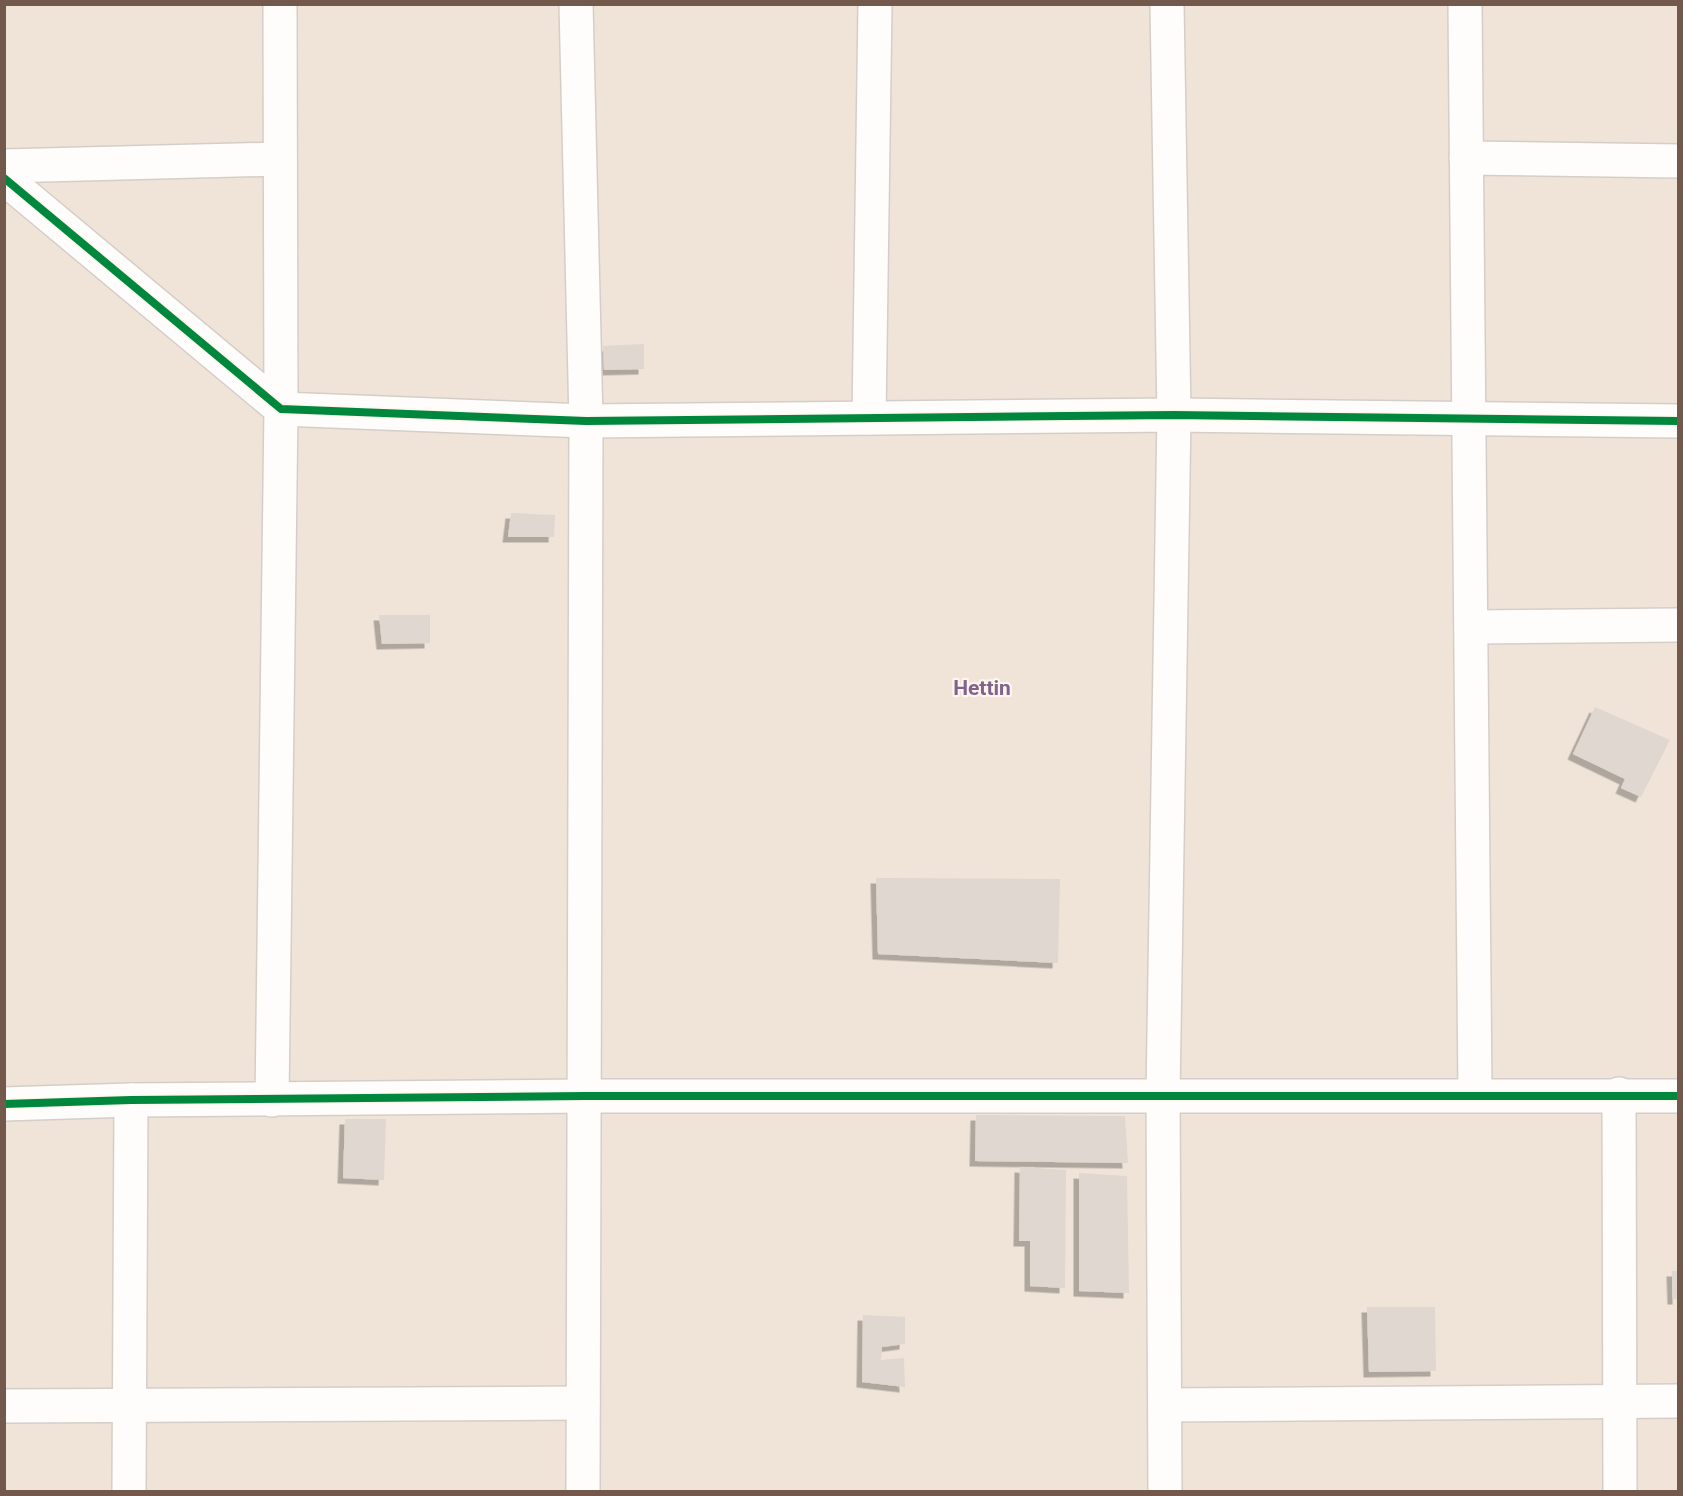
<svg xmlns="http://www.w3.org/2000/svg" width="1683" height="1496" font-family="Roboto,sans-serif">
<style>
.residential{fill:#efe4d7}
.building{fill:#dfd7d0;filter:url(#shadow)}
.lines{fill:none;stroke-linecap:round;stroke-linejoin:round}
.minor-casing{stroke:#d5cec8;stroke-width:36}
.minor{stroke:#fefdfc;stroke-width:33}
.cycleway-casing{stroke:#fef6eb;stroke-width:11}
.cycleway{stroke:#00873e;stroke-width:8}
.labels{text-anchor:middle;stroke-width:4.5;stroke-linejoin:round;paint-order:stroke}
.quarter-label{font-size:21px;font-weight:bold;fill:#80638e;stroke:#fef6eb}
</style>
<defs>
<filter id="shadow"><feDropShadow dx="-5.5" dy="5.5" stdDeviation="0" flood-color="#0004"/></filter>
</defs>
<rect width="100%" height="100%" fill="#f6f1ea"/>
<rect class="residential" x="5" y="5" width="1673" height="1486"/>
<g class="building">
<path d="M644 344V369L604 370 603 346Z"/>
<path d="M511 513 555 515 554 537H508Z"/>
<path d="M379 615H430V643L382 644Z"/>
<path d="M1595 707 1670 740 1641 797 1621 788 1625 779 1573 754Z"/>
<path d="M876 878 1060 879 1058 963 878 954Z"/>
<path d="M976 1115 1125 1116 1128 1163 975 1161Z"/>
<path d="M345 1119H386L384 1180 343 1178Z"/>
<path d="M1020 1167 1066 1170 1065 1288 1030 1286V1241H1019Z"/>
<path d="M1079 1173 1127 1176 1129 1293 1079 1291Z"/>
<path d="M1672 1271H1678V1299H1673Z"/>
<path d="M1367 1307H1435L1436 1371 1369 1372Z"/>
<path d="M863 1315 905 1317V1344L882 1347 881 1360 904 1358 905 1387 862 1382Z"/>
</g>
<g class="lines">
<defs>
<g id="minor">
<path d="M576 4 586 421 583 1492"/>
<path d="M1465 4 1475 1094"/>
<path d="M1466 158 1678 161"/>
<path d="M4 166 280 159"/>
<path d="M4 178 281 409 586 421 1174 415 1678 421"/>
<path d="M869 418 875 4"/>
<path d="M1471 627 1678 625"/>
<path d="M1619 1094 1620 1492"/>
<path d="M272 1100 281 409 280 4"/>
<path d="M4 1104 131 1100 586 1096H1678"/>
<path d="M1165 1405 1678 1401"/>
<path d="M4 1406 583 1403"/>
<path d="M129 1492 131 1100"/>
<path d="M1165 1492 1163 1095 1174 415 1167 4"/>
</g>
</defs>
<use href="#minor" class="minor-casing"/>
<use href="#minor" class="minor"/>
<defs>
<g id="cycleway">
<path d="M4 178 281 409 586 421 1174 415 1678 421"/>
<path d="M4 1104 131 1100 586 1096H1678"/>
</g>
</defs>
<use href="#cycleway" class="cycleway-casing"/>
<use href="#cycleway" class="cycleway"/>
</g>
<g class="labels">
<g class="quarter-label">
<text x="982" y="695">Hettin</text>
</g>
</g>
<rect width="1683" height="1496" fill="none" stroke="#72594c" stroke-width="12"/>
</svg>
